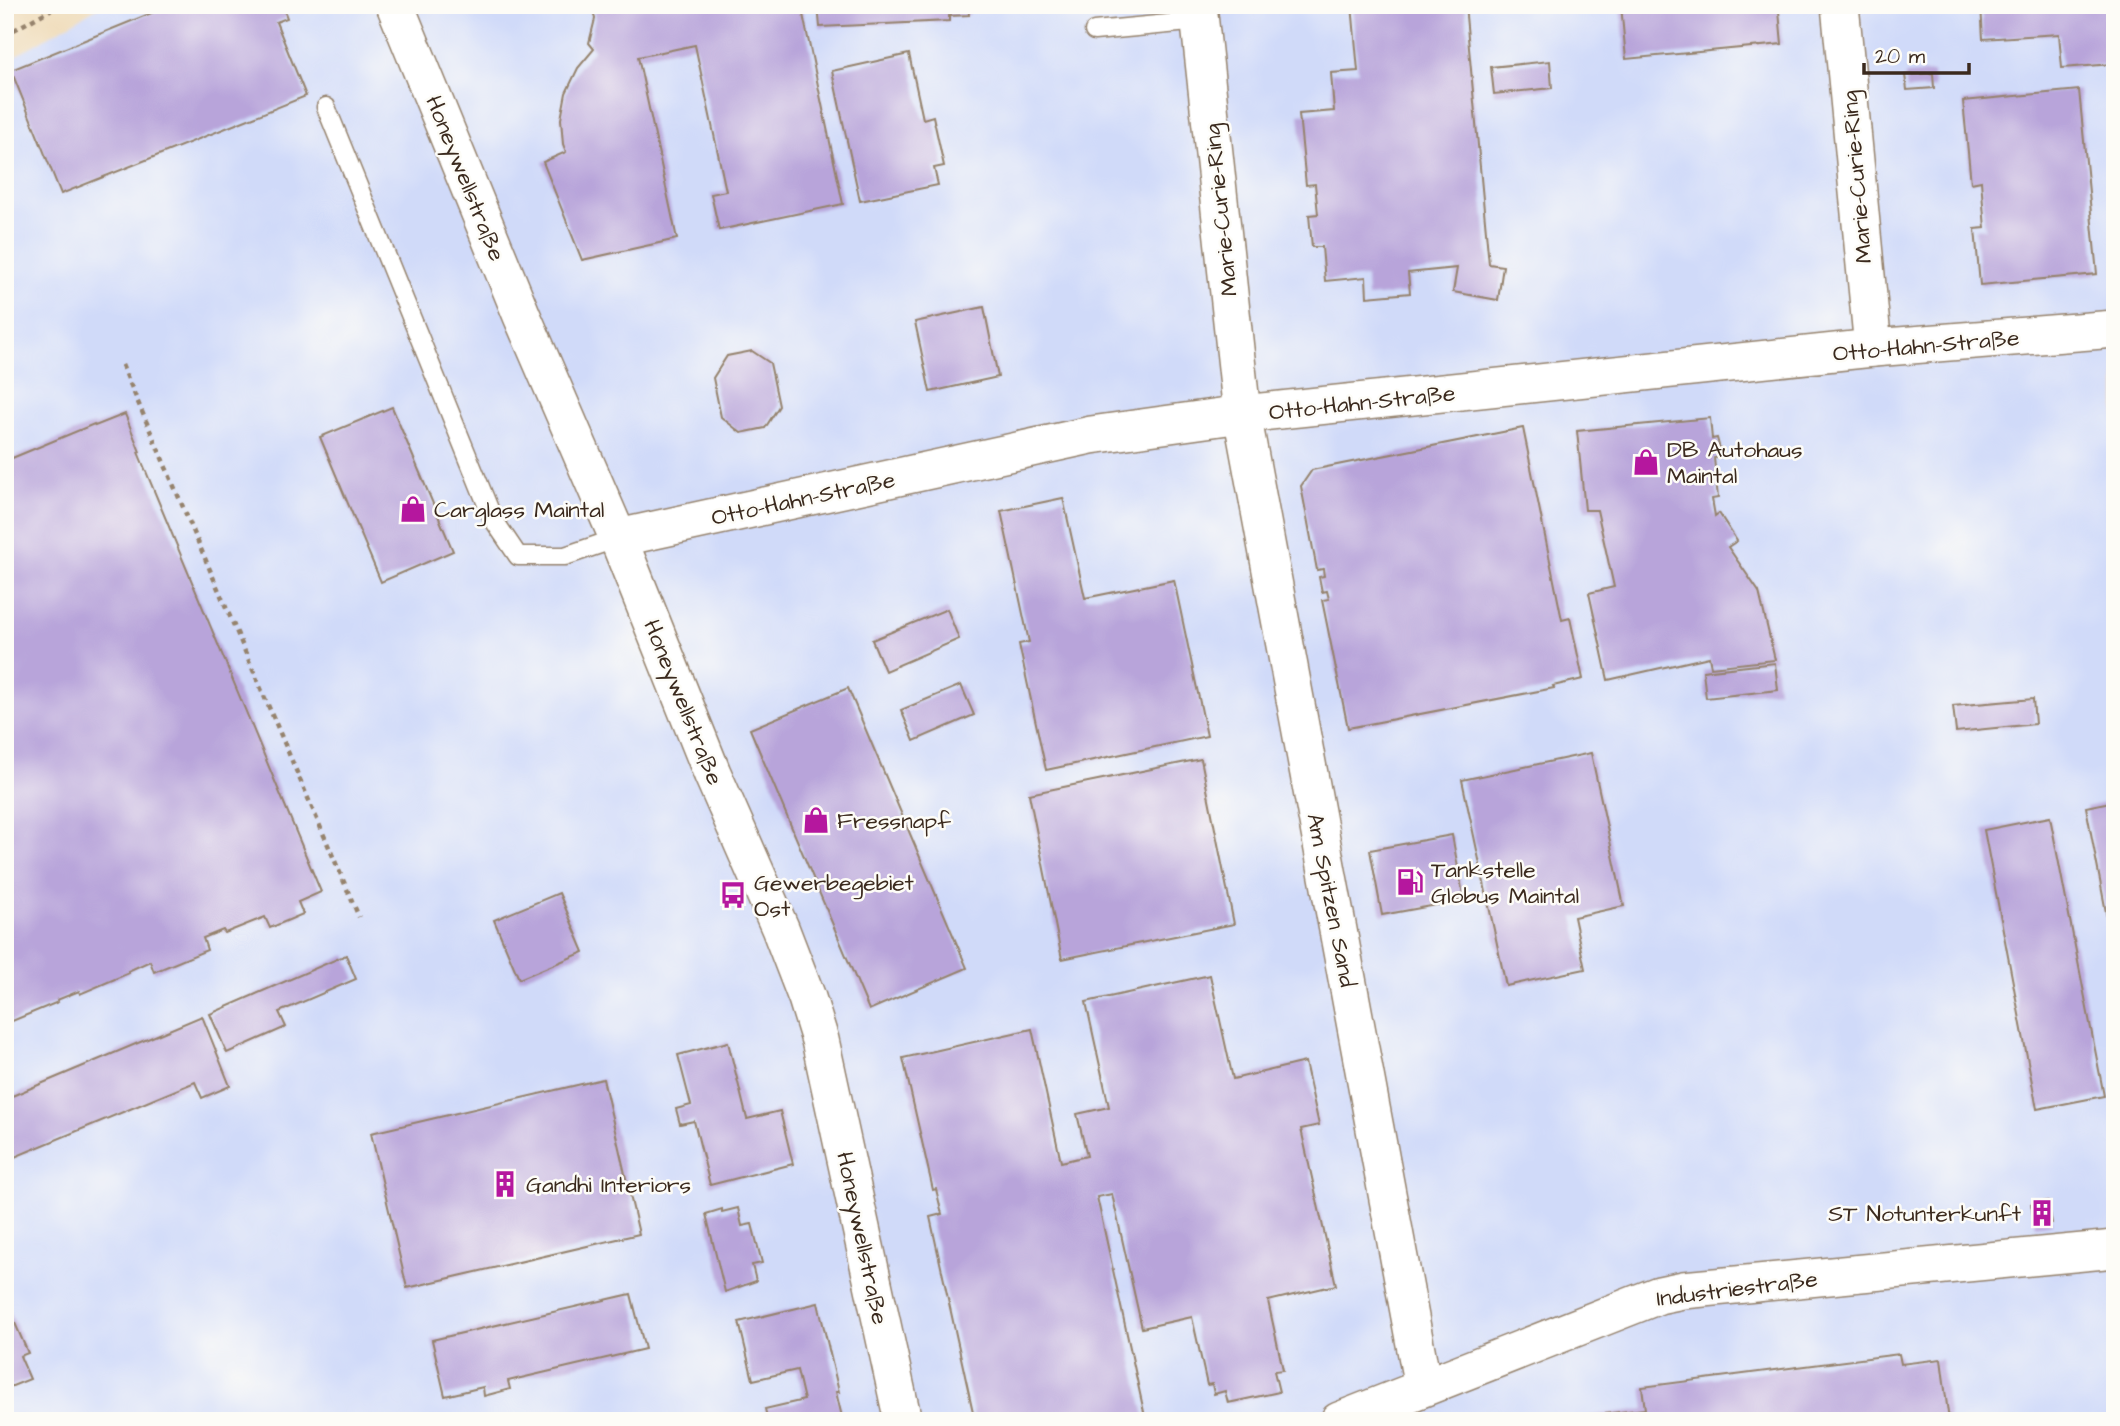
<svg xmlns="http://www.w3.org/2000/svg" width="2120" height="1426" font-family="'Architects Daughter',sans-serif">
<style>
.built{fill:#d0daf9}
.building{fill:#b8a4da}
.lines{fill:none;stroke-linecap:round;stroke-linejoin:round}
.service-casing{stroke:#95826c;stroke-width:21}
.minor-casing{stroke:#95826c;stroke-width:40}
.path{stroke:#95826c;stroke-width:4.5;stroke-dasharray:5 5;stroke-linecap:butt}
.service{stroke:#fff;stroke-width:18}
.minor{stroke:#fff;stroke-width:37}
.labels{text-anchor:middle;stroke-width:5;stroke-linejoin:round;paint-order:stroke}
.street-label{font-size:23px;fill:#3b2a1e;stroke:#fdfcf7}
.poi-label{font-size:23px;fill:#3b2a1e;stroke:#fdfcf7;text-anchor:start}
</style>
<rect width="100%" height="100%" fill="#fdfcf7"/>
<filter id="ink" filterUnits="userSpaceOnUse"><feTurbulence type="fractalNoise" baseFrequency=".0143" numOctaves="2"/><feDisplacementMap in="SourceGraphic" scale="14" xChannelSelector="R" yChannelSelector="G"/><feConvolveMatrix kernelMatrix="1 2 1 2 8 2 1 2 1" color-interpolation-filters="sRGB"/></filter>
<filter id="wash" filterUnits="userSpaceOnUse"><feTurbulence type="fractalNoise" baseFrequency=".00686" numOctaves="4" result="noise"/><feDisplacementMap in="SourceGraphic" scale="28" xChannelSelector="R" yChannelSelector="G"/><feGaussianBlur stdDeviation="1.57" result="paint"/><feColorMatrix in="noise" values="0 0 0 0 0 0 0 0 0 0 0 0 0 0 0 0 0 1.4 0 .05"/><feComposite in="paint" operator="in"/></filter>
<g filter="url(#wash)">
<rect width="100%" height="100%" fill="#efdbb9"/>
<path class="built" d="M102 5H2115V1421H5V62Z"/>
<g id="blocks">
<g class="building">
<path d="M171 5H282L287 18 276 22 306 96 61 194 11 70Z"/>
<path d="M592 5H801L843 204 719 230 711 194 726 191 695 45 638 57 677 239 582 260 543 162 566 152 563 144 561 119 566 93 578 68 594 49 589 43 595 19Z"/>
<path d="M818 5H968L969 15 949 16V21L820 27Z"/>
<path d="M1352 5H1465L1489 264 1503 266 1498 300 1453 292 1457 268 1408 273 1410 293 1367 297 1366 277 1325 281 1322 247H1312L1309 215 1318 214 1315 184 1306 185 1299 114 1334 111 1331 73 1358 71Z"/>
<path d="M1621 5H1784L1779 11 1782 44 1626 59Z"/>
<path d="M1981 5H2110L2113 64 2062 68 2059 34 1983 39Z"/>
<path d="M909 54 923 119 933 116 944 166 934 168 938 185 860 201 832 71Z"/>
<path d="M1550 61 1552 88 1494 94 1491 67Z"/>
<path d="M1933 73 1934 88 1907 90 1905 75Z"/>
<path d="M2079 90 2097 274 1980 285 1975 229 1985 228 1981 181 1971 183 1963 101Z"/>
<path d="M984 307 998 377 930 392 915 322Z"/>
<path d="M752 351 770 363 779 406 765 428 741 433 721 417 713 378 727 356Z"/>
<path d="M392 407 453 551 381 582 320 437Z"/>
<path d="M125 414 140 452H138L140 457 321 892 298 902 303 914 270 928 265 917 225 933 223 930 203 938 207 950 154 972 150 961 128 971 129 973 80 994 79 991 57 1000 58 1002 5 1024V461L94 424 95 426Z"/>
<path d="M1710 418 1712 439 1717 438 1722 457 1714 458 1718 498 1712 499 1715 516 1719 513 1737 541 1728 547 1759 592 1775 660 1711 667 1709 657 1608 680 1589 593 1614 587 1597 510H1585L1577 431Z"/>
<path d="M1523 428 1562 620 1570 618 1583 679 1553 686 1554 688 1348 728 1322 600 1329 599 1327 591 1322 592 1319 577 1324 576 1323 569 1317 570 1301 486 1312 470Z"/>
<path d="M1063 498 1085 598 1174 580 1207 736 1046 770 1019 644 1029 642 1001 511Z"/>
<path d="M947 609 959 639 885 671 872 640Z"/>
<path d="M1775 663 1778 690 1706 698 1703 671Z"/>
<path d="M961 685 974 715 914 741 901 710Z"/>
<path d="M848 688 967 968 869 1010 750 729Z"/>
<path d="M2033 699 2035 724 1956 732 1953 706Z"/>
<path d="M1591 753 1624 906 1574 917 1585 969 1506 986 1462 780Z"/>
<path d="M1201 759 1234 924 1062 959 1029 794Z"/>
<path d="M2115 801V949H2113L2086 807Z"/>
<path d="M2050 817 2104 1096 2037 1109 1984 830Z"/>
<path d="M1452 835 1464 900 1382 915 1370 850Z"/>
<path d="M559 893 584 952 519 979 494 920Z"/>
<path d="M346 955 356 979 279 1012 286 1027 227 1053 210 1014Z"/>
<path d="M1210 975 1233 1079 1305 1062 1319 1125 1301 1129 1336 1285 1268 1301 1283 1370 1274 1371 1279 1392 1228 1403 1225 1391 1214 1394 1212 1384 1207 1385 1192 1317 1142 1328 1112 1194 1097 1197 1146 1421H975L930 1217 942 1214 936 1189 933 1190 903 1058 1032 1029 1061 1162 1087 1156 1077 1114 1109 1107 1086 1002Z"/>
<path d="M202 1016 230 1086 202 1098 195 1082 5 1161V1099Z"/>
<path d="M728 1042 747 1119 780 1111 793 1164 710 1185 694 1121 680 1124 676 1109 691 1105 678 1055Z"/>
<path d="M603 1079 639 1234 407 1288 371 1133Z"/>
<path d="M2048 1201 2052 1223 2035 1226 2031 1204Z"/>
<path d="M738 1208 742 1226 752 1224 762 1263 752 1265 756 1281 725 1292 706 1214 722 1209V1212Z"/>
<path d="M631 1294 645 1349 508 1381 510 1389 484 1396 483 1387 445 1396 432 1340Z"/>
<path d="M5 1300 28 1353 20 1356 30 1379 5 1389Z"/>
<path d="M818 1303 839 1392H836L843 1421H768L765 1409 804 1400 797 1370 753 1380 739 1322Z"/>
<path d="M1899 1354 1901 1364 1941 1359 1949 1421H1563V1419L1645 1409 1642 1387Z"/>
</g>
</g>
</g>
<g filter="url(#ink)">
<use href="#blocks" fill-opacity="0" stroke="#95826c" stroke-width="2"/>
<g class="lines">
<defs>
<g id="service">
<path d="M1094 31 1200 21"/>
<path d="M326 107 493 519 518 556H565L618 538"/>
</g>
<g id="minor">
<path d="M395 5 522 316 618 538 712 773 780 928 807 998 820 1040 903 1421"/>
<path d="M1198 5 1242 414 1423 1387"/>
<path d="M1840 5 1873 348"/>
<path d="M618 538 1091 435 1242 414 1873 348 2115 329"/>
<path d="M1339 1421 1659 1295 1683 1290 2115 1249"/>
</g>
</defs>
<use href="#service" class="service-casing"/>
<use href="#minor" class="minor-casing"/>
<g class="path">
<path d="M5 35 59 5"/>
<path d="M122 365 359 917"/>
</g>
<use href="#service" class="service"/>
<use href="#minor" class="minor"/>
</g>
</g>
<defs>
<symbol id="shop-bare" viewBox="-9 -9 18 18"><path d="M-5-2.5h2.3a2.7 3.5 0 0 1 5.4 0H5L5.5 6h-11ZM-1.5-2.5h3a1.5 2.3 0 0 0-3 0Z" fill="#b5179e" stroke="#fdfcf7" stroke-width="2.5" paint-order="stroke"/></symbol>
<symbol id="fuel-bare" viewBox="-9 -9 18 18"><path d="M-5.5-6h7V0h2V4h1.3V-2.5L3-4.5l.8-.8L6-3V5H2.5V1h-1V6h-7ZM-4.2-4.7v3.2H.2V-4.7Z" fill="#b5179e" stroke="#fdfcf7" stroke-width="2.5" paint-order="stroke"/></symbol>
<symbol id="bus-bare" viewBox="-9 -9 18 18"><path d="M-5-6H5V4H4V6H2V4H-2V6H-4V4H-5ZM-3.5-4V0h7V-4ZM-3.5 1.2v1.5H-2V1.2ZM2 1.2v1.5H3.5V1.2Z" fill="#b5179e" stroke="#fdfcf7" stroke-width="2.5" paint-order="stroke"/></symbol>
<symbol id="building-bare" viewBox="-9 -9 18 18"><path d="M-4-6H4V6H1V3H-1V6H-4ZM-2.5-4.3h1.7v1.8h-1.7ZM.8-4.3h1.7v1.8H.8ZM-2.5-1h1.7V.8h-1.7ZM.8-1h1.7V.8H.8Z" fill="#b5179e" stroke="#fdfcf7" stroke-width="2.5" paint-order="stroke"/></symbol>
</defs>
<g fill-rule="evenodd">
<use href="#shop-bare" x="1627" y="443" width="38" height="38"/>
<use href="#shop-bare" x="394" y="490" width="38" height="38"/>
<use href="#shop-bare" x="797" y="801" width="38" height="38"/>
<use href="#fuel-bare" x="1391" y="863" width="38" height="38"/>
<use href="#bus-bare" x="714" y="876" width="38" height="38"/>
<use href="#building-bare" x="486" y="1165" width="38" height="38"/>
<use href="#building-bare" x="2023" y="1194" width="38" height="38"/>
</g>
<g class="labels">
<g class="street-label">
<text transform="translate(1856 177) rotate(-95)" y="8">Marie-Curie-Ring</text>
<text transform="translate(466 178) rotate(68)" y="8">Honeywellstraße</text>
<text transform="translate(1220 210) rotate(-96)" y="8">Marie-Curie-Ring</text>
<text transform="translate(1926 345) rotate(-5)" y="8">Otto-Hahn-Straße</text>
<text transform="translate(1362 402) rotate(-6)" y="8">Otto-Hahn-Straße</text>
<text transform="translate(803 498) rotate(-12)" y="8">Otto-Hahn-Straße</text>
<text transform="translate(684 702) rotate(68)" y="8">Honeywellstraße</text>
<text transform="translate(1332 900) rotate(79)" y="8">Am Spitzen Sand</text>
<text transform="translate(863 1238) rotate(78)" y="8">Honeywellstraße</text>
<text transform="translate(1737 1288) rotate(-7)" y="8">Industriestraße</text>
</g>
<g class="poi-label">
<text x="1667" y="457">DB Autohaus<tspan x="1667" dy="26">Maintal</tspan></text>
<text x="434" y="517">Carglass Maintal</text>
<text x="837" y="828">Fressnapf</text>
<text x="1431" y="877">Tankstelle<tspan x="1431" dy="26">Globus Maintal</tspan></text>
<text x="754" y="890">Gewerbegebiet<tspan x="754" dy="26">Ost</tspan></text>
<text x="526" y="1192">Gandhi Interiors</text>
<text x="2021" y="1221" text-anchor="end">ST Notunterkunft</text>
</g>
</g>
<rect width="2120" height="1426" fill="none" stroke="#fdfcf7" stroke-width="28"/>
<path d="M1864 63v10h105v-10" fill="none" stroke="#3b2a1e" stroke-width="3.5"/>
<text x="1875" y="63" font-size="21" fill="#3b2a1e" stroke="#fdfcf7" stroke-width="5" paint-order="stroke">20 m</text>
</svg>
